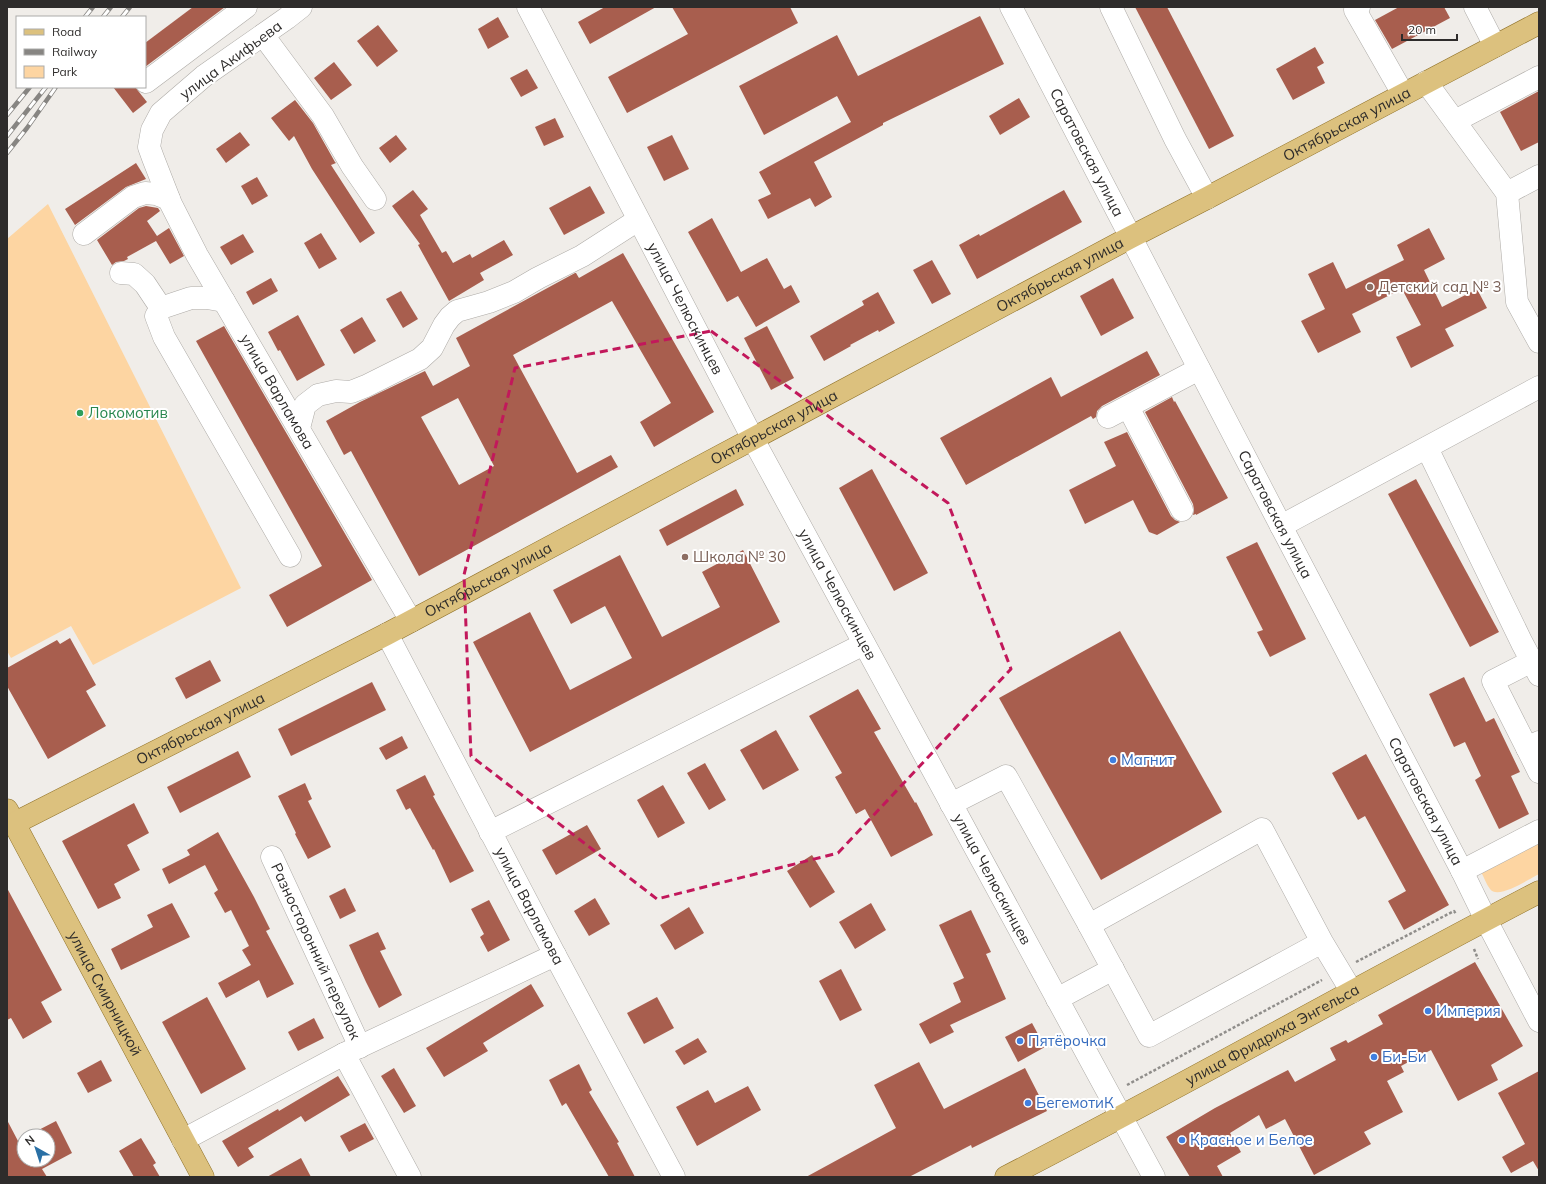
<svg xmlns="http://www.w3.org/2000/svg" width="1546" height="1184" font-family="Mulish,sans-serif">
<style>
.green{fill:#fdd5a2}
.building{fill:#a85e4e;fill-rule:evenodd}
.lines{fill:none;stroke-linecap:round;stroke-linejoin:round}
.minor-casing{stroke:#aeaba7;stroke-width:23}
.major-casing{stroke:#907229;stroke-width:23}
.path{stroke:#908e8b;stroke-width:2.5;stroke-dasharray:3 2;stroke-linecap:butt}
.minor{stroke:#fff;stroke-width:22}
.major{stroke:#dcc17e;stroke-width:22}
.rail-casing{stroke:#878582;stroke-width:4.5}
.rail{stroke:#fff;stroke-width:3;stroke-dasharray:9;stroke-linecap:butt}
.marked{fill:none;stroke:#c2185b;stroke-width:3;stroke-dasharray:8 5;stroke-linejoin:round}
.education-dot{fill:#8d6e63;stroke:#fff;stroke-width:1.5}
.leisure-dot{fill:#2e9e5b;stroke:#fff;stroke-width:1.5}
.shop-dot{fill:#3f7fe0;stroke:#fff;stroke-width:1.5}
.labels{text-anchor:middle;stroke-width:4;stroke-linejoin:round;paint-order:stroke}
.street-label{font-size:15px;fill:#2e2c2b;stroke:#fff}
.education-label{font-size:15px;fill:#785e54;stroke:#fff;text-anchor:start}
.leisure-label{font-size:15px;fill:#27864d;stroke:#fff;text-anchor:start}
.shop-label{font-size:15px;fill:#366cbe;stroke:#fff;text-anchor:start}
</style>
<rect width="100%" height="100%" fill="#f0ede9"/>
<g class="green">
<path d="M48 204 241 588 93 665 71 626 11 658 7 651V239Z"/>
<path d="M1539 841V874C1529 879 1498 900 1490 889 1486 884 1484 877 1481 872Z"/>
</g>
<g class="building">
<path d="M193 7H225L145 67V43Z"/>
<path d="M605 7H656L590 44 578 22Z"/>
<path d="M672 7H790L798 23 627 113 608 77 688 34Z"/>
<path d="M1135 7H1167L1234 136 1209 149Z"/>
<path d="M1399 7H1444L1450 18 1392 49 1375 20Z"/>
<path d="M980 16 1004 64 883 123V125L814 162 832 197 815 207 810 198 768 219 758 200 771 194 759 172 851 122 837 96 764 135 739 86 837 35 858 76Z"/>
<path d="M498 17 509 37 488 49 478 29Z"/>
<path d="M378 25 398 51 377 67 357 41Z"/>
<path d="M1315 47 1324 63 1317 67 1325 83 1293 100 1276 69Z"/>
<path d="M334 62 352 85 331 100 314 78Z"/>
<path d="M527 69 538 88 521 97 510 78Z"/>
<path d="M113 87H135L147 102 133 113Z"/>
<path d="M1539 91V142L1521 151 1500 112Z"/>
<path d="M1019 98 1030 117 1000 135 989 116Z"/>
<path d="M295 100 313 123 335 162 336 163 331 165 375 233 360 243 312 169 294 136 289 141 271 118Z"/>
<path d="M555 118 564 137 544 146 535 127Z"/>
<path d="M240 132 250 145 226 163 216 149Z"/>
<path d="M396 135 407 149 390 163 379 148Z"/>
<path d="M672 135 689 169 664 181 647 147Z"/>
<path d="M136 163 146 179 126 187 75 225 65 209Z"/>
<path d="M257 177 268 196 252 205 241 186Z"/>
<path d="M590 186 605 213 564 235 549 208Z"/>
<path d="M413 190 428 209 420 215 442 253 446 251 453 263 470 254 472 258 504 240 513 255 480 273 484 280 449 301 418 245 420 244 392 206Z"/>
<path d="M1064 190 1082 222 977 279 959 245 979 234 980 236Z"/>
<path d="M146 206 158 208 160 211 147 221 157 236 169 228 184 256 170 264 156 241 127 257 128 259 124 261 116 262 112 265 97 240 139 208Z"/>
<path d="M712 218 741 272 767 258 784 289 791 285 800 302 756 327 738 296 727 302 688 232Z"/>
<path d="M1429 228 1445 259 1424 270 1442 307 1477 289 1487 308 1445 329 1454 346 1411 368 1396 337 1421 325 1402 289 1352 314 1361 332 1318 353 1301 321 1325 309 1308 274 1333 262 1346 289 1404 260 1397 245Z"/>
<path d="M321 233 337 259 319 269 304 243Z"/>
<path d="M243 234 254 252 231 265 220 247Z"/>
<path d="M623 253 714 412 654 447 640 422 671 403 612 301 513 355 577 473 611 455 618 467 419 576 351 451 344 455 326 421 360 402 425 371 433 386 470 366 456 338 575 273H576L579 278ZM458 398 494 466 459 485 421 417Z"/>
<path d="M932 260 951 294 932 304 913 270Z"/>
<path d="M271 278 278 291 253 305 246 292Z"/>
<path d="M1113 278 1134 318 1101 336 1080 296Z"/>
<path d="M401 291 418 319 403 328 386 299Z"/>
<path d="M878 292 895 323 879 332 878 330 850 345 851 346 824 361 810 336 864 305 862 301Z"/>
<path d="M298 315 325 365 297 381 280 350 278 351 268 332Z"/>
<path d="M362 317 376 341 354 354 340 330Z"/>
<path d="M224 326 372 580 287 627 269 595 322 566 196 341Z"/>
<path d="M767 326 794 378 771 390 744 338Z"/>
<path d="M1147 351 1160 375 1102 406 1097 411 1096 417 1093 419 1091 416 966 485 940 438 1051 377 1061 397Z"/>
<path d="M1172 397 1174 402 1175 401 1228 498 1196 515V514L1193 515 1194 510 1193 504 1145 412Z"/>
<path d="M1127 432 1171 516 1175 520 1180 522 1157 535 1149 532 1133 500 1085 524 1069 490 1116 466 1104 442Z"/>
<path d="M872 469 928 573 894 591 839 488Z"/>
<path d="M1416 479 1499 632 1470 647 1388 494Z"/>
<path d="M736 489 744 505 667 546 659 530Z"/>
<path d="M1257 542 1306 639 1270 657 1257 632 1263 630 1226 557Z"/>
<path d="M743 550 780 622 530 752 473 642 530 612 570 690 632 658 605 606 571 624 553 590 620 555 662 637 720 607 702 572Z"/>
<path d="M1120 631 1222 812 1101 880 999 698Z"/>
<path d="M70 638 96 685 86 691 106 726 48 759 7 686V668L57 640 60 644Z"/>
<path d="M210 660 221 681 186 699 175 678Z"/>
<path d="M1464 677 1486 722 1494 718 1520 772 1511 776 1529 814 1499 829 1475 780 1481 776 1465 742 1454 747 1429 694Z"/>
<path d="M372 682 386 710 291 756 278 729Z"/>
<path d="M858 689 881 729 874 732 915 803 916 802 933 835 891 857 865 809 856 814 835 777 842 773 809 716Z"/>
<path d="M776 730 799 770 763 790 740 750Z"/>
<path d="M402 736 408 748 386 760 379 748Z"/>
<path d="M238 751 251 777 180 813 167 787Z"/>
<path d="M1366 754 1449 905 1404 930 1388 901 1406 891 1365 816 1358 820 1332 773Z"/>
<path d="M705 763 726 800 709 810 687 773Z"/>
<path d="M425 775 435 795 433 796 474 871 450 883 434 849 433 850 410 808 406 810 396 790Z"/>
<path d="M305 783 312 799 308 801 331 847 308 859 295 834 296 833 278 796Z"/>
<path d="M663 785 685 823 658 838 637 800Z"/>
<path d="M134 803 149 833 127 845 140 870 114 884 121 898 98 909 62 841Z"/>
<path d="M587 825 601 849 556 875 542 850Z"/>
<path d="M218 832 254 897 270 929 266 931 294 984 267 998 259 980 226 998 218 983 251 965 242 950 249 946 231 910 225 913 214 893 218 890 205 865 169 884 162 869 190 855 187 850Z"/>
<path d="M812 855 835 892 810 908 787 871Z"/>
<path d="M7 888 62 990 41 1002 52 1022 23 1039 11 1018 7 1020Z"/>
<path d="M345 888 356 911 340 919 329 896Z"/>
<path d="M595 898 610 924 589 936 574 911Z"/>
<path d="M489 900 510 940 488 952 480 937 484 934 471 909Z"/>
<path d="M172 903 190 937 121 970 111 949 153 927 147 915Z"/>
<path d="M871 903 886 930 855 949 839 922Z"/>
<path d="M689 907 704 933 675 950 660 925Z"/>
<path d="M971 910 991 952 986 954 1006 999 950 1025 954 1032 930 1044 919 1024 961 1002 953 983 964 978 939 925Z"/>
<path d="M378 932 386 949 380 951 402 995 379 1008 366 982 349 945Z"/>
<path d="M1475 962 1523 1046 1491 1065 1498 1080 1458 1101 1431 1050 1401 1066 1404 1072 1387 1081 1403 1112 1364 1132 1371 1144 1314 1175 1285 1119 1266 1129 1259 1115 1230 1133 1241 1152 1217 1166 1223 1177H1190L1166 1137 1215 1108 1288 1070 1295 1082 1336 1060 1330 1048 1346 1040 1348 1043 1383 1024 1378 1015Z"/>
<path d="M841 969 862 1010 840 1021 819 981Z"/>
<path d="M531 984 544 1006 483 1043 488 1051 444 1077 426 1048Z"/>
<path d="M207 997 246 1069 201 1094 162 1022Z"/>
<path d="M657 997 674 1028 644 1044 627 1013Z"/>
<path d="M314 1018 324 1038 298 1051 288 1032Z"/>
<path d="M1032 1023 1045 1047 1018 1062 1005 1037Z"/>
<path d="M698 1038 707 1052 684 1065 675 1051Z"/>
<path d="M101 1060 112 1081 88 1093 77 1073Z"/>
<path d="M919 1062 944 1109 1025 1068 1047 1111 972 1148 971 1145 909 1177H806L896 1128 874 1085Z"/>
<path d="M579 1064 592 1090 589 1092 619 1142 617 1143 635 1177H609L566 1103 562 1106 549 1080Z"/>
<path d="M394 1068 416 1106 404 1113 381 1076Z"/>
<path d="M1539 1071V1171L1533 1161 1511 1173 1502 1157 1525 1144 1498 1093Z"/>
<path d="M338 1076 350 1095 305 1122 301 1116 248 1148 254 1157 238 1167 222 1141 278 1109 279 1111Z"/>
<path d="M748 1086 761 1110 697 1146 676 1107 708 1090 715 1103Z"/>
<path d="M7 1120 18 1141 24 1138V1160H48V1136H27L56 1121 72 1153 42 1169 47 1177H7Z"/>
<path d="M365 1123 374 1139 349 1152 340 1136Z"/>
<path d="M141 1138 156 1163 153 1165 160 1177H134L119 1151Z"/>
<path d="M301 1158 311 1177H267Z"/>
</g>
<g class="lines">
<defs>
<g id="minor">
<path id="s1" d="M301 7 287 18 204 76 161 113 152 130 149 147 153 158 171 204 197 255 411 621"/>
<path id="s2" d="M528 7 753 439 1154 1177"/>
<path id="s3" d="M1011 7 1281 526 1462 871 1486 920 1539 1021"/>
<path d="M1111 7 1175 139 1207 198"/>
<path d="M1359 7 1355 10 1403 94"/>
<path d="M1475 7 1495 46"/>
<path d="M263 35 323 116 352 166 375 199"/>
<path d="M146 82 246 7"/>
<path d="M1426 82 1507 193 1517 302 1539 342"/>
<path d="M1455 121 1539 77"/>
<path d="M1507 193 1539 176"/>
<path d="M84 234 133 197 145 193 156 194 169 199"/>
<path d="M121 273 134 274 145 284 161 308"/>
<path d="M224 301 207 298H191L161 308 156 316 164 337 290 556"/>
<path d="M1128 407 1182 510"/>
<path d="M1108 417 1199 369"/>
<path d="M299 428 305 405 318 395 336 391 351 392 366 386 420 359 432 348 444 325 450 317 457 311 489 302 514 292 538 278 582 256 638 220"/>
<path d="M1427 448 1522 643 1539 675"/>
<path d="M1281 526 1539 387"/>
<path id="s4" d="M387 634 555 955 674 1177"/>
<path d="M1539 742 1527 748 1539 772"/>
<path d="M1527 748 1493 681 1532 661"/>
<path d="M951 804 1006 776 1089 925"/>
<path d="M490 832 864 644"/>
<path id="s5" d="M272 857 360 1047"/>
<path d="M1462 871 1539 831"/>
<path d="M1322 942 1149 1036 1089 925 1262 829 1322 942 1352 992"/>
<path d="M1057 999 1113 969"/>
<path d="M344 1054 410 1177"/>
<path d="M183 1140 344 1054 555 955"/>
</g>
<g id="major">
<path id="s6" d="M7 810 203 1177"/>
<path id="s7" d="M15 823 387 634 1131 237 1207 198 1539 23"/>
<path id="s8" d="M1006 1177C1185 1085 1360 985 1539 892"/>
</g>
</defs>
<use href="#minor" class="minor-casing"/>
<use href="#major" class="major-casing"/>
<g class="path">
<path d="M1474 949 1478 959"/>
<path d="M1356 962 1454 911 1456 914"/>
<path d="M1127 1085 1322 980"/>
</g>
<use href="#minor" class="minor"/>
<use href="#major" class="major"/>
<defs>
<g id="rail">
<path d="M85 17 93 7"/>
<path d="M103 17 111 7"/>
<path d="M122 17 130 7"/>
<path d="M7 115 30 87"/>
<path d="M7 136 46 87"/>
<path d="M7 153 27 128 56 87"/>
</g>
</defs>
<use href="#rail" class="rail-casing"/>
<use href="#rail" class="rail"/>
</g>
<path class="marked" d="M711 331 948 503 1011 669 838 853 657 899 471 756 464 575 515 368Z"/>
<g class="education-dot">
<circle cx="1370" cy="287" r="4"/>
<circle cx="685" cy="557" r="4"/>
</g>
<circle class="leisure-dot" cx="80" cy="413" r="4"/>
<g class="shop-dot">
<circle cx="1113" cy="760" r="4"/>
<circle cx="1428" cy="1011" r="4"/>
<circle cx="1020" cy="1041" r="4"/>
<circle cx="1374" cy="1057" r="4"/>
<circle cx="1028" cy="1103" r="4"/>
<circle cx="1182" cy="1140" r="4"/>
</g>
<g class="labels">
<g class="street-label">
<text transform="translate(231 60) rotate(-36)" y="5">улица Акифьева</text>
<text dy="5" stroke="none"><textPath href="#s7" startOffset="1504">Октябрьская улица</textPath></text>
<text dy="5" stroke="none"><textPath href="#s3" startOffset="164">Саратовская улица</textPath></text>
<text dy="5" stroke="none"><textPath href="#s7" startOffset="1180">Октябрьская улица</textPath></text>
<text dy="5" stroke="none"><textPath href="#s2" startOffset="340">улица Челюскинцев</textPath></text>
<text dy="5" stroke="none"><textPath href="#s1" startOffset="489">улица Варламова</textPath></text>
<text dy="5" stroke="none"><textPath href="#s7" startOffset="856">Октябрьская улица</textPath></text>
<text dy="5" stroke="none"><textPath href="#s3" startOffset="572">Саратовская улица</textPath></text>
<text dy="5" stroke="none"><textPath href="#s7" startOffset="532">Октябрьская улица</textPath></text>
<text dy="5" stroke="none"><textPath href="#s2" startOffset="664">улица Челюскинцев</textPath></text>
<text dy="5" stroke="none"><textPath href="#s7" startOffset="208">Октябрьская улица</textPath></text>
<text dy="5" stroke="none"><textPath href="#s3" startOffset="896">Саратовская улица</textPath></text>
<text dy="5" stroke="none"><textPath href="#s2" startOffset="988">улица Челюскинцев</textPath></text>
<text dy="5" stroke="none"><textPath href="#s4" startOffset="307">улица Варламова</textPath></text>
<text dy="5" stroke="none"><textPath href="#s5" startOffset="104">Разносторонний переулок</textPath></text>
<text dy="5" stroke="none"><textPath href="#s6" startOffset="208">улица Смирницкой</textPath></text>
<text dy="5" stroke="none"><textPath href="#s8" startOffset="302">улица Фридриха Энгельса</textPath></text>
</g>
<g class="education-label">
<text x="1378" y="292">Детский сад № 3</text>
<text x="693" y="562">Школа № 30</text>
</g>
<g class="leisure-label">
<text x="88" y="418">Локомотив</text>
</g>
<g class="shop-label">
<text x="1121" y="765">Магнит</text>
<text x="1436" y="1016">Империя</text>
<text x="1028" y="1046">Пятёрочка</text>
<text x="1382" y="1062">Би-Би</text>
<text x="1036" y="1108">БегемотиК</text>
<text x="1190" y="1145">Красное и Белое</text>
</g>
</g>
<rect width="1546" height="1184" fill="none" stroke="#2e2c2b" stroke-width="16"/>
<rect x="16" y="16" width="130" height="72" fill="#ffffff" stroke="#ababaa"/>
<rect x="24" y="29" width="20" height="6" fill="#dcc17e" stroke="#ababaa"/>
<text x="52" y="36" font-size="12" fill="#2e2c2b">Road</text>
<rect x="24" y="49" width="20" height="6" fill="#878582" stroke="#ababaa"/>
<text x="52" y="56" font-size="12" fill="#2e2c2b">Railway</text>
<rect x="24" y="66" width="20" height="12" fill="#fdd5a2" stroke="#ababaa"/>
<text x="52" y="76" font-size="12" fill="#2e2c2b">Park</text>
<g transform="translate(36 1148) rotate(321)"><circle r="19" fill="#ffffff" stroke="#ababaa"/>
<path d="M0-3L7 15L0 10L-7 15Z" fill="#2a70a5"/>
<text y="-6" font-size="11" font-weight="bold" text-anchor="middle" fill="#2e2c2b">N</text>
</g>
<path d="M1402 34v6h55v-6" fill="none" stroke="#2e2c2b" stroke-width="2"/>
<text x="1408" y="34" font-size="12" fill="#2e2c2b" stroke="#ffffff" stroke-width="3" paint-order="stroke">20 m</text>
</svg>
